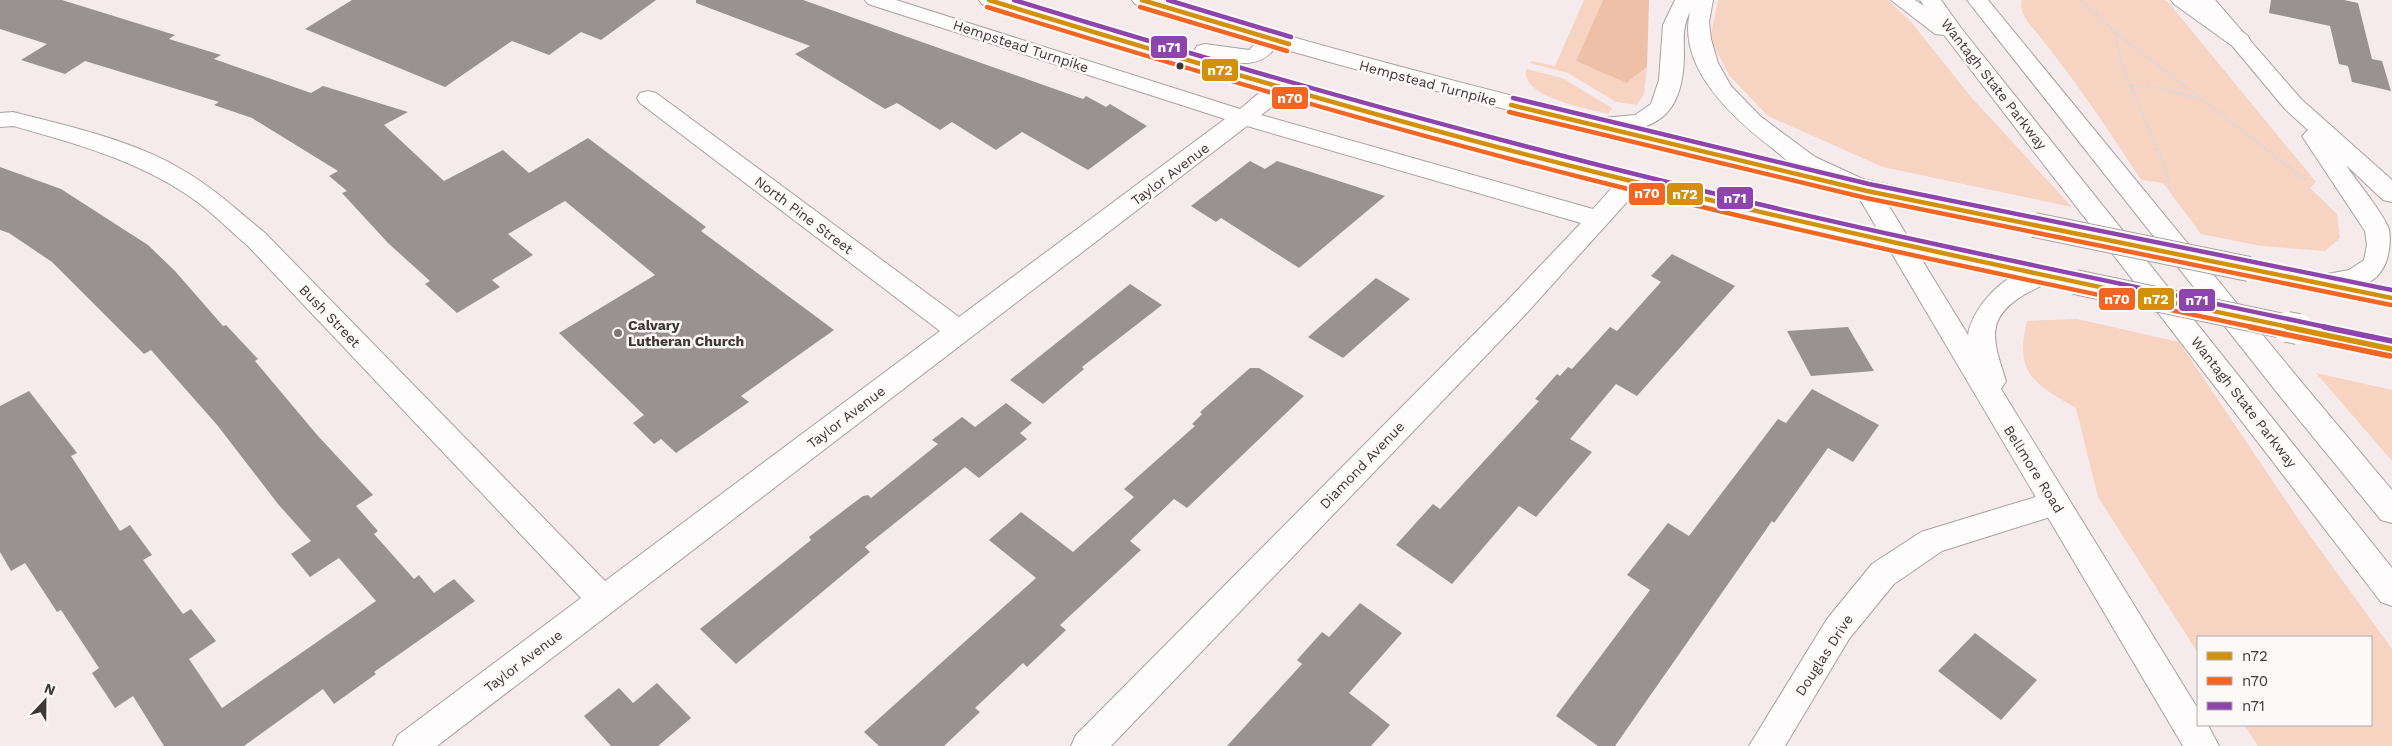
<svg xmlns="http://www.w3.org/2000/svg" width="2392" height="746" font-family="'Work Sans',sans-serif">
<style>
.green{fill:#f7d3c2}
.forest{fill:#edc0a7}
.building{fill:#9a9292}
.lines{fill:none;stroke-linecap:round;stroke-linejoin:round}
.minor-casing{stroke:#a8a0a1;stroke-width:2}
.tertiary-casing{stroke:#a8a0a1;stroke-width:2}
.secondary-casing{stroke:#a8a0a1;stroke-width:2}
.primary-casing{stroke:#a8a0a1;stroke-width:2}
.motorway-casing{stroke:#a8a0a1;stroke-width:2}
.path{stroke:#dcd8d8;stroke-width:2.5;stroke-dasharray:3 2;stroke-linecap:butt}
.minor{fill:#fefcfc;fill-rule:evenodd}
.tertiary{fill:#fefcfc;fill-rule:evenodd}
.secondary{fill:#fefcfc;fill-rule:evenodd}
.primary{fill:#fefcfc;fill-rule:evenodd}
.motorway{fill:#fefcfc;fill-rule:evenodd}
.primary-bridge-far1-casing{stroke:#a8a0a1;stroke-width:26;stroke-linecap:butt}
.primary-bridge-casing{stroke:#a8a0a1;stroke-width:32;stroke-linecap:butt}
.primary-bridge-far1{stroke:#fefcfc;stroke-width:24}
.primary-bridge{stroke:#fefcfc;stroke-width:30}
.bus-1-far1-casing{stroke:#fdf9f9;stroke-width:8}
.bus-1-casing{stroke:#fdf9f9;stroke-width:9}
.bus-2-far1-casing{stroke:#fdf9f9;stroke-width:8}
.bus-2-casing{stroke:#fdf9f9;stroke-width:9}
.bus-3-far1-casing{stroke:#fdf9f9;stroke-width:8}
.bus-3-casing{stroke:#fdf9f9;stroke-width:9}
.bus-1-far1{stroke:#d2900b;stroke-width:4.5}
.bus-1{stroke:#d2900b;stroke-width:5.5}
.bus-2-far1{stroke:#f26522;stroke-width:4.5}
.bus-2{stroke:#f26522;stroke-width:5.5}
.bus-3-far1{stroke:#8e44ad;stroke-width:4.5}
.bus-3{stroke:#8e44ad;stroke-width:5.5}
.bus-dot{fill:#3e3738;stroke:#fdf9f9;stroke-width:2}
.poi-dot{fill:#7e7677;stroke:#fdf9f9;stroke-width:2}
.labels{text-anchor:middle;stroke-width:5;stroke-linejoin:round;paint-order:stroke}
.street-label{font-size:14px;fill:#3e3738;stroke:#fdf9f9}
.poi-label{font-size:14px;font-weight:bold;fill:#3e3738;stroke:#fdf9f9;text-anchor:start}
.line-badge{stroke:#fdf9f9;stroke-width:2}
.badge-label{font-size:14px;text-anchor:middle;font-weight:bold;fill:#fff}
</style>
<rect width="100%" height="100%" fill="#f6ebec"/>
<g class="green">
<path d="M1584 0H1603L1576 61 1626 83 1647 67 1644 94 1637 105 1616 102 1568 73 1530 63 1532 61 1555 66Z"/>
<path d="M1718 0H1888L1911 22 1971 97 2072 207 1883 167 1768 116 1729 75 1710 39Z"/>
<path d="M2022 0H2164L2168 2 2316 182 2310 188 2337 214 2340 238 2325 251 2261 246 2201 234 2163 183 2141 180C2108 129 2075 80 2037 33 2030 25 2018 12 2022 0Z"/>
<path d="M1526 69 1562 78 1612 108 1608 114C1587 108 1521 98 1526 69Z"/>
<path d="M2077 319 2179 342 2303 526 2392 649V746H2258L2244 725H2371V637H2198V653L2098 497 2076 408C2034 384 2014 373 2027 321Z"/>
<path d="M2316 373 2392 390V461Z"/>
</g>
<path class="forest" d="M1603 0H1649L1647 67 1626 83 1576 61Z"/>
<g class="building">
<path d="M0 0H62L175 35 169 39 221 55 214 59 311 93 323 86 408 112 384 125 444 181 503 150 529 173 588 138 706 227 701 231 834 330 741 396 749 402 676 453 661 439 654 444 633 423 644 415 559 333 655 275 565 201 508 234 533 255 492 280 500 287 457 313 425 284 430 281 388 243 342 193 347 191 329 176 338 171 252 118 214 105 219 102 85 61 65 74 21 60 47 44 0 29Z"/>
<path d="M352 0H656L601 40 581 32 549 55 512 41 445 87 305 29Z"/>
<path d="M696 0H803L1083 99 1086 96 1106 107 1110 104 1147 126 1088 170 1022 132 996 150 952 122 940 130 897 103 885 109 795 54 810 46 696 3Z"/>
<path d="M2271 0H2344L2358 3 2372 59 2382 61 2391 91 2352 82 2348 66 2339 64 2330 26 2269 13Z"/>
<path d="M1250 161 1265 169 1277 161 1385 196 1299 268 1221 218 1216 222 1191 206Z"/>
<path d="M0 167 61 189 148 245 175 271 223 326 226 325 258 359 255 361 318 436 373 495 356 506 378 531 374 534 414 579 419 575 434 593 454 579 475 601 374 672 376 674 334 704 323 689 244 746H164L133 696 115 708 92 673 99 668 61 610 57 612 25 563 11 571 0 552V406L29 391 77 453 71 456 120 531 130 525 152 555 143 560 183 614 191 609 216 641 189 659 222 708 376 601 339 558 310 577 291 554 311 541 278 504 218 426 151 350 144 354 52 262 9 233 0 230Z"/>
<path d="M1672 254 1735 286 1637 396 1616 384 1570 439 1592 452 1536 517 1519 506 1452 584 1396 545 1433 504 1440 509 1539 401 1535 399 1557 374 1560 376 1568 367 1572 369 1610 327 1617 331 1661 282 1651 276Z"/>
<path d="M1376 278 1410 299 1343 358 1308 337Z"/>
<path d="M1130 284 1162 305 1082 367 1084 369 1043 404 1010 380Z"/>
<path d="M1848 327 1874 371 1811 376 1787 331Z"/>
<path d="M1250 368H1259L1304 396 1187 508 1174 499 1130 541 1141 550 1060 625 1066 630 1027 667 1023 663 975 708 980 712 944 746H879L864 732 1036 578 989 540 1021 512 1073 552 1134 497 1124 489 1195 426 1192 424 1202 414 1200 412Z"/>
<path d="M1812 389 1879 425 1853 462 1828 448 1774 523 1772 521 1615 746H1598L1556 716 1650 590 1627 575 1668 523 1689 536 1778 419 1786 423Z"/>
<path d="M1006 403 1032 423 1020 433 1027 439 979 478 965 467 865 547 870 552 736 664 700 629 811 540 809 537 843 511 863 496 868 495 871 498 938 444 932 440 962 417 975 427Z"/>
<path d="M1360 603 1402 633 1349 693 1390 725 1371 746H1227L1302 664 1297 660 1322 632 1329 637Z"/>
<path d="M1975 633 2037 680 2001 720 1938 671Z"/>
<path d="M657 683 691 718 658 746H611L584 716 619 688 633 703Z"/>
</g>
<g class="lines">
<defs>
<g id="minor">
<path d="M865 0H896L1240 109C1254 98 1271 78 1290 83L1293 88 1290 93 1261 115 1593 209C1607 195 1621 170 1642 176L1645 182 1523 317 1111 746H1071L1076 735 1505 303 1581 223 1247 126 437 746H393L398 735 581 598 247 245C228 229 210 210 189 196 136 160 74 143 13 126L0 127V113L13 112C71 127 134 140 186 172 215 189 239 212 265 233L605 581 940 331 640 103 637 98 640 93 648 91 656 93 959 317 1225 119 868 4Z"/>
<path d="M2055 491 2066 494 2070 503 2066 512 1942 551 1894 584 1849 639 1785 746H1749L1827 619 1872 564 1921 532Z"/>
</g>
<path id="tertiary" d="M2194 0H2215L2301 99 2392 180V202L2383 200 2346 165C2359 185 2380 208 2389 229 2392 252 2386 277 2363 285 2347 290 2328 296 2311 291L2307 284 2311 277 2349 270 2364 260 2367 245 2365 231 2302 136 2308 130 2285 109Z"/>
<path id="secondary" d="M1867 183 1876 185 1968 335C1972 304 2017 259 2050 268L2054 275C2048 284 2038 287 2029 292 1983 317 1993 340 2006 381L2001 389 2198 709V725H2208L2219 746H2183L1855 191 1858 185Z"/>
<g id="primary">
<path d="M979 0H1011C1361 109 1716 198 2075 273L2084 275 2088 282 2084 289 2075 291C1892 252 1709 211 1527 163 1344 115 1162 62 982 4Z"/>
<path d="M1132 0H1164C1451 85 1741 155 2034 216L2043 219 2046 225 2043 231 2034 234C1779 179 1527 118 1276 47 1257 72 1233 61 1205 58L1197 56 1194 51 1197 46 1205 44 1249 50 1258 41 1135 4Z"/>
<path d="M2249 260 2392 288V308L2240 275 2236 269 2240 263Z"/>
<path d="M2298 319 2392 339V359L2289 336 2285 329 2289 322Z"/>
</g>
<g id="motorway">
<path d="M1675 0H1713L1709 22 1711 39 1718 63 1731 86 1760 116 1815 157 1876 185 1879 191 1876 197 1867 199 1858 197C1839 188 1818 180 1800 169 1790 164 1781 155 1772 148 1733 118 1677 68 1690 12 1682 27 1684 41 1684 57 1683 93 1673 122 1635 129 1618 133 1598 135 1582 130L1578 125 1582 120 1635 115 1651 104 1659 80 1663 25Z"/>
<path d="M1891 0H1915L1924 6 1920 0H1941L1961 28 2392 568V606L2381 602 1944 35 1935 34Z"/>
<path d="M1967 0H1988L2303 384 2392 490V523L2381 520 2283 400Z"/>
<path d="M2171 0H2195L2247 35 2250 40 2247 45 2239 46 2231 45 2174 4Z"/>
</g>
</defs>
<use href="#minor" class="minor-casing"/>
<use href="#tertiary" class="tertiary-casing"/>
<use href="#secondary" class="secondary-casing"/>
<use href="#primary" class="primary-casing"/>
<use href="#motorway" class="motorway-casing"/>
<g class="path">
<path d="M2081 0 2114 31 2307 181"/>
<path d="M2114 31 2123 68 2164 164 2171 190"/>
<path d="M2131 86 2156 87 2197 98"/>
</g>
<use href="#minor" class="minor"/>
<use href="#tertiary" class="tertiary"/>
<use href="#secondary" class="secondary"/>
<use href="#primary" class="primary"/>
<use href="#motorway" class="motorway"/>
<defs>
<g id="primary-bridge-far1">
<path d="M2034 225 2249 269"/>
<path d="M2075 282 2293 328"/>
</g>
<path id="primary-bridge" d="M2287 327 2298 329"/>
</defs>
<use href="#primary-bridge-far1" class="primary-bridge-far1-casing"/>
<use href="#primary-bridge" class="primary-bridge-casing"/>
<use href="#primary-bridge-far1" class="primary-bridge-far1"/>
<use href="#primary-bridge" class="primary-bridge"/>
<defs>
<g id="bus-1-far1">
<path d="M989 0C1187 61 1386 120 1587 170 1821 229 2057 278 2293 328"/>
<path d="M1142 0 1289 44"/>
<path d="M1511 105 1867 191 2392 298"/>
</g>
<path id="bus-1" d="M2287 327 2392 349"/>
<g id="bus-2-far1">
<path d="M987 7C1186 69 1386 128 1588 179 1809 235 2032 281 2256 328"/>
<path d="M1140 7 1287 51"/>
<path d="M1509 112 1866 198 2391 305"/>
</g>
<path id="bus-2" d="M2250 327 2390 356"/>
<g id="bus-3-far1">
<path d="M1014 0C1231 67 1450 129 1671 183 1889 237 2110 281 2330 328"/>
<path d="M1168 0 1291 37"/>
<path d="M1513 98 1869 184 2392 290"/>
</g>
<path id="bus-3" d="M2324 327 2392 341"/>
</defs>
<use href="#bus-1-far1" class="bus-1-far1-casing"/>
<use href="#bus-1" class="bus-1-casing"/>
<use href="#bus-2-far1" class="bus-2-far1-casing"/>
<use href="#bus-2" class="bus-2-casing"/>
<use href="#bus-3-far1" class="bus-3-far1-casing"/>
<use href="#bus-3" class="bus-3-casing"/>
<use href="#bus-1-far1" class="bus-1-far1"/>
<use href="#bus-1" class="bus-1"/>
<use href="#bus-2-far1" class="bus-2-far1"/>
<use href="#bus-2" class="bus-2"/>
<use href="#bus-3-far1" class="bus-3-far1"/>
<use href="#bus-3" class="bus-3"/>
</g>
<circle class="bus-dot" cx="1180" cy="66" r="4.5"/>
<circle class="poi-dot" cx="618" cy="333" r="5"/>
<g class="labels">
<g class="street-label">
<text transform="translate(1021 46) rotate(18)" y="5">Hempstead Turnpike</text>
<text transform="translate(1428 83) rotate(15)" y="5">Hempstead Turnpike</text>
<text transform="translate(1994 84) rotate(52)" y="5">Wantagh State Parkway</text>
<text transform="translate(1170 174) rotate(-37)" y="5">Taylor Avenue</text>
<text transform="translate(804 215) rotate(37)" y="5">North Pine Street</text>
<text transform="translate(330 316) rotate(46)" y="5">Bush Street</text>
<text transform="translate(2244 402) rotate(52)" y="5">Wantagh State Parkway</text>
<text transform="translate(846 417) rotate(-37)" y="5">Taylor Avenue</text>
<text transform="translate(1362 465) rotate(-46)" y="5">Diamond Avenue</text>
<text transform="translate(2034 469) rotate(58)" y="5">Bellmore Road</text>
<text transform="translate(1824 655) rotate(-57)" y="5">Douglas Drive</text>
<text transform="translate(523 661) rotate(-37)" y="5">Taylor Avenue</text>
</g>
<g class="poi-label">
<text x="628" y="330">Calvary<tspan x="628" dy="16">Lutheran Church</tspan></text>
</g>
</g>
<g class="line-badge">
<rect x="1150" y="35" width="38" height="24" rx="5" fill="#8e44ad"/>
<rect x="1201" y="58" width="38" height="24" rx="5" fill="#d2900b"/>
<rect x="1271" y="86" width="38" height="24" rx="5" fill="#f26522"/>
<rect x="1628" y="182" width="38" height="24" rx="5" fill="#f26522"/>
<rect x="1666" y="182" width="38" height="24" rx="5" fill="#d2900b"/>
<rect x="1716" y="186" width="38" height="24" rx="5" fill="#8e44ad"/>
<rect x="2098" y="287" width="38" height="24" rx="5" fill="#f26522"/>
<rect x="2137" y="287" width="38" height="24" rx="5" fill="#d2900b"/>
<rect x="2178" y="288" width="38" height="24" rx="5" fill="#8e44ad"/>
</g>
<g class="badge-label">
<text x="1169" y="52">n71</text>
<text x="1220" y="75">n72</text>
<text x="1290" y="103">n70</text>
<text x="1647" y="198">n70</text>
<text x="1685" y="199">n72</text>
<text x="1735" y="203">n71</text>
<text x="2117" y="304">n70</text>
<text x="2156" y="304">n72</text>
<text x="2197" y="305">n71</text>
</g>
<rect x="2197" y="636" width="175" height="90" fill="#fdf9f9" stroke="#b1abac"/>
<rect x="2207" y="652" width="25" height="8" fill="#d2900b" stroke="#b1abac"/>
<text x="2242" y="661" font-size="15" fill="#3e3738">n72</text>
<rect x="2207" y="677" width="25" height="8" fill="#f26522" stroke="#b1abac"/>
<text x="2242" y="686" font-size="15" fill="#3e3738">n70</text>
<rect x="2207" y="702" width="25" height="8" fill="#8e44ad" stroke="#b1abac"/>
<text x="2242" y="711" font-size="15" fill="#3e3738">n71</text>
<g transform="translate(45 701) rotate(22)" stroke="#fdf9f9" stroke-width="4" paint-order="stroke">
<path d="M0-4L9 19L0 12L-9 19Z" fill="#3e3738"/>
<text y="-8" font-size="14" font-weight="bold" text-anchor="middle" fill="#3e3738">N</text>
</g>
</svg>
